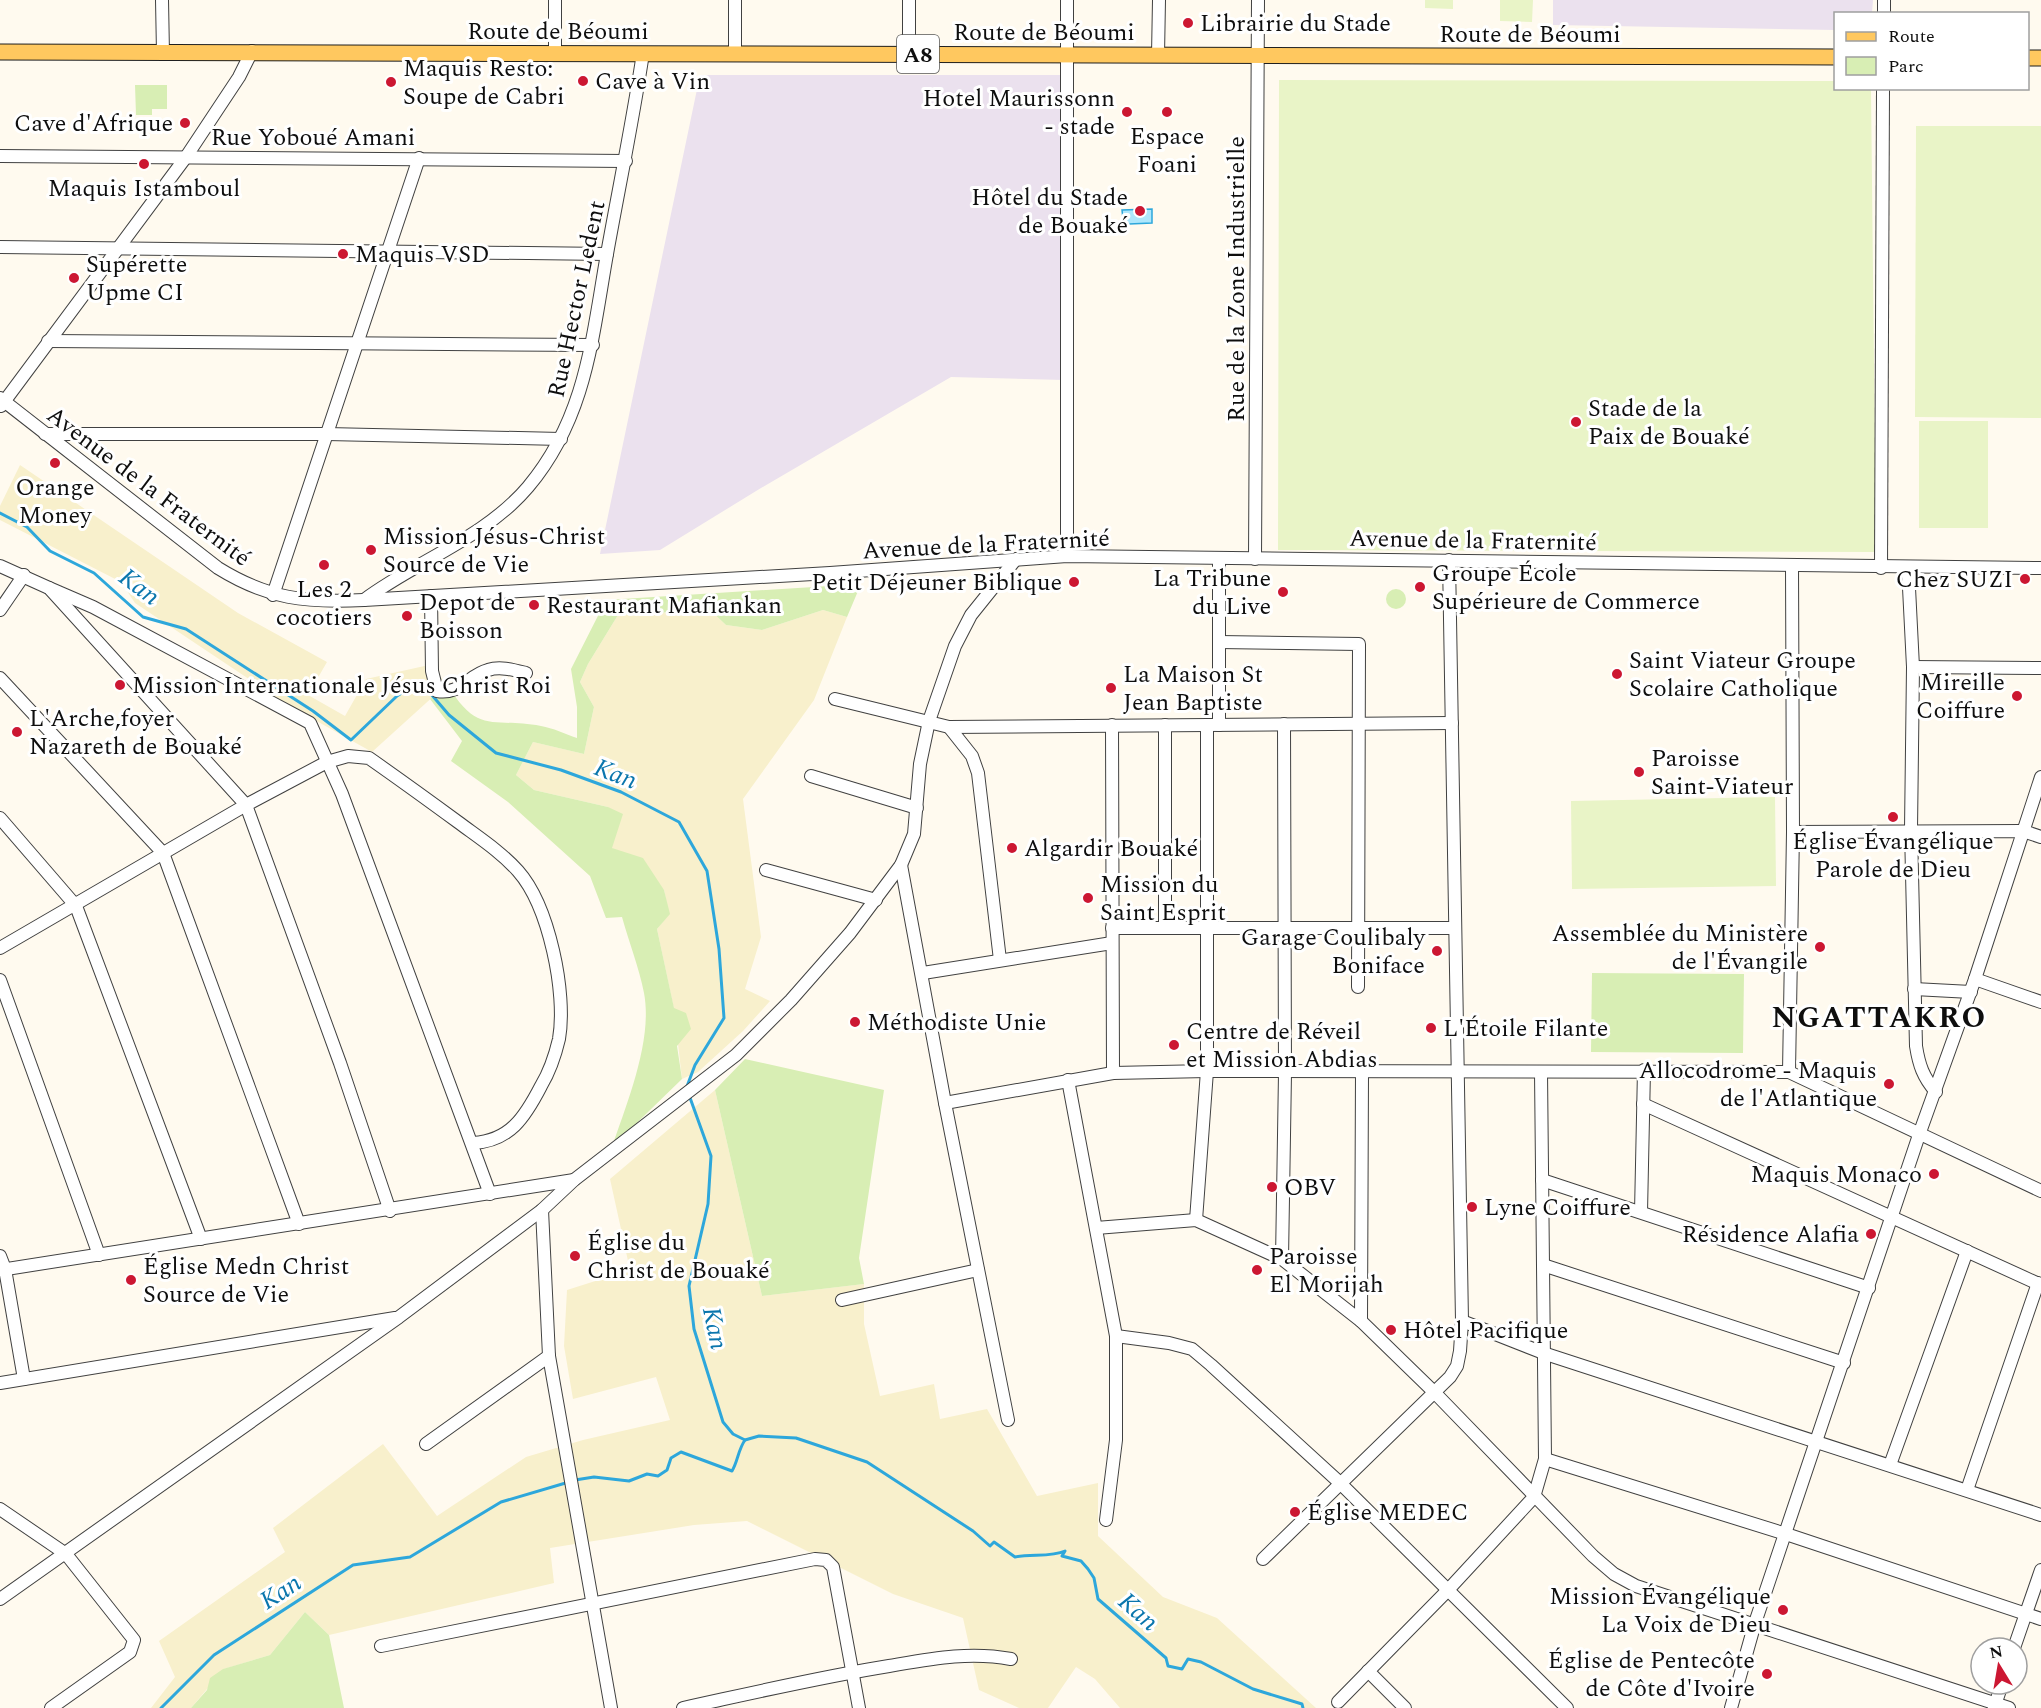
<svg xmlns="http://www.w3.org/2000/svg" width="2041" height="1708" font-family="Spectral,serif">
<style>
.industrial{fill:#ebe1ee}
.farmland{fill:#f8f0cc}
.green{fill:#d8eeb4}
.pitch{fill:#e9f4c7}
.water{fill:#aee7fc;stroke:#2da7db;stroke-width:1.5}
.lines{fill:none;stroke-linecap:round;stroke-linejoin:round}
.stream{stroke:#2da7db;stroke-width:3}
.minor-casing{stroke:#414141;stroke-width:14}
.major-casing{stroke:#1f1f1f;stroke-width:17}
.minor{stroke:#fff;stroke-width:12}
.major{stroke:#ffc85f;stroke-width:15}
.poi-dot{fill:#cc1732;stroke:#fff;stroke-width:2}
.labels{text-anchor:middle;stroke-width:6;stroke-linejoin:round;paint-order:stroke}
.shield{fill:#fff;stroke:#565656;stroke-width:1.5}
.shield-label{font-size:22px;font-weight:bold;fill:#0e0e0e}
.poi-label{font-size:24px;fill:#0e0e0e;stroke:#fff;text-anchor:start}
.street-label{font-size:24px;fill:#0e0e0e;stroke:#fff}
.water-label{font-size:26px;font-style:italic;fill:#0a76ad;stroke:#fff}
.district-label{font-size:30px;font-weight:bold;letter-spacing:1.5px;fill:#0e0e0e;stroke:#fff}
</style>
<rect width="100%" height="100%" fill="#fffaef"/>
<g class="industrial">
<path d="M1553 0H1873L1872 13 1836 14 1835 30 1553 25Z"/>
<path d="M700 75H1061L1064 380 951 377 761 488 660 550 600 554Z"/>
</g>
<g class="farmland">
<path d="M20 465 238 613 327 662 308 695 345 716 366 679 429 665 447 684 372 752 288 705 135 603 121 582 0 520V506Z"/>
<path d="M710 610 726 625 762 630 823 610 847 617 814 700 743 799 761 937 745 989 770 1001 743 1031 698 1072 682 1079 674 1009 657 929 669 914 664 890 612 848 608 807 534 790 516 775 533 742 584 754 594 707 580 682 588 664 618 615Z"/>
<path d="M715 1090 762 1296 864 1284V1324L880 1396 934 1384 940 1419 987 1409 1037 1496 1098 1483V1536L1163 1597 1217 1618 1316 1708H1120L1095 1679 1076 1667 1048 1708H1019L979 1690 963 1618 893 1594 747 1521 694 1525 550 1548 554 1583 329 1635 305 1612 270 1655 224 1669 191 1708H151L175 1677 159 1641 285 1552 273 1528 383 1444 437 1516 526 1457 583 1440 670 1420 656 1377 573 1399 564 1346 567 1290 630 1270 610 1179Z"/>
</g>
<g class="green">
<path d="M135 85H167V109H152V115H136Z"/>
<path d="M861 584 847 617 823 610 762 630 726 625 710 610 618 615 588 664 580 682 594 707 584 754 533 742 516 775 534 790 608 807 623 814 612 848 643 858 664 890 670 914 657 929 674 1008 686 1013 691 1029 677 1046 682 1079 612 1147C627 1103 653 1040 644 993 639 968 629 942 622 917L606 918 590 876 508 802 451 761 462 741 430 699 447 684C478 736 493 717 541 726 553 728 565 734 577 738V707L571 669 606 600Z"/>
<circle cx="1396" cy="599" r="10"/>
<path d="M1592 973 1744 974 1743 1053 1591 1052Z"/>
<path d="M745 1059 884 1090 859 1258 864 1284 762 1296 715 1090Z"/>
<path d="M305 1612 329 1635 344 1708H191L207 1690 210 1678 223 1669 270 1655Z"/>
</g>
<g class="pitch">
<path d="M1425 0H1453V9L1425 8Z"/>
<path d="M1500 0H1533L1532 22 1500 21Z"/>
<path d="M1279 80 1835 81 1836 88 1871 89 1876 552 1278 550Z"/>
<path d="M1916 126H2041V418L1915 417Z"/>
<rect x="1919" y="421" width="69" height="107"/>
<path d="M1775 797 1776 886 1572 889 1571 801Z"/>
</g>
<path class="water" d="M1152 209V223L1129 224 1123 219 1122 210Z"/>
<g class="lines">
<g class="stream">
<path d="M0 513 27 527 50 551 94 573 143 617 186 629 313 711 351 740 397 696 409 688 425 687 449 715 496 753 561 770 621 792 679 822 707 871 719 949 724 1018 695 1065 686 1089"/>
<path d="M689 1095 711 1156 708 1204 689 1286 694 1329 723 1422 733 1434 745 1440"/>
<path d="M575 1480 594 1477 629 1481 647 1474 658 1476 667 1470 671 1458 681 1452 732 1471C738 1461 738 1450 745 1440L759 1436 796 1438 867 1462 973 1531 990 1546 994 1542 1015 1557C1032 1554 1052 1557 1065 1551L1062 1556 1081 1561 1088 1569 1094 1578 1098 1599 1166 1658 1168 1666 1182 1669 1188 1659 1201 1662 1253 1689 1302 1704 1303 1708"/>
<path d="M161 1708 214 1655 353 1565 410 1557 501 1502 569 1482"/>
</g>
<defs>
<g id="minor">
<path d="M162 0 163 53"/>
<path d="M1067 0V556"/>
<path d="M1884 14V0"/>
<path d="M555 54V0"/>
<path d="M909 54V0"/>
<path d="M735 55V0"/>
<path d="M1158 55 1159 0"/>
<path d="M0 156 626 161"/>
<path d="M0 247 607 254"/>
<path d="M48 341 593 345"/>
<path d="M0 398 218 568C268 599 306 603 364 600L830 573 1067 556 2041 568"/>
<path d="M1 406 186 157 239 77 252 51"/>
<path d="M45 434H327L561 439"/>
<path d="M1255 559 1258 0"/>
<path d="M0 566 49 588 246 805 340 1063 390 1211"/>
<path d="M1881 568 1883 88"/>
<path d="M1908 568 1913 667 1911 830 1916 1046C1919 1065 1923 1077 1936 1092"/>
<path d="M49 588 93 607 310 723 342 794 490 1194"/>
<path d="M273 595 419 158"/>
<path d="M431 596 432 671 437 691C461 695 468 675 488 670 500 666 514 670 526 673"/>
<path d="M364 600C416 561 485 538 528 487 586 418 592 339 607 254 619 187 633 120 643 53"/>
<path d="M0 610 24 575"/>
<path d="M1219 642 1359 644 1358 987"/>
<path d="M1913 667 2041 668"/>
<path d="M0 678 163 853 299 1224"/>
<path d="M835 699 949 727 1452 723"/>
<path d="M1112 725 1113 1073"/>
<path d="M1165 725V928"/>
<path d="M1219 725V559"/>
<path d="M949 727 972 756 978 773 1000 960"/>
<path d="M811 776 917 808"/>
<path d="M0 818 76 906 201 1239"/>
<path d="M1793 832 2023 831 2041 837"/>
<path d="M901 865 945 1103 1008 1420"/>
<path d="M766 870 876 900"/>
<path d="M1112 928H1455"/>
<path d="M0 948 246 805 327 762 348 756 369 758C399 779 428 800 458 822 478 837 500 851 518 871 549 906 567 993 559 1039 555 1056 550 1071 541 1086 525 1117 510 1141 473 1143"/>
<path d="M923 973 1112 943"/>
<path d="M1975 979 2041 1002"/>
<path d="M0 980 99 1255"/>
<path d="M1914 989 1971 992"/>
<path d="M1789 1072 1793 832 1792 566"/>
<path d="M1068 1080 1116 1336V1440L1106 1520"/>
<path d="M945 1103 1113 1073 1207 1071 1789 1072 2041 1191"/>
<path d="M1643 1104 2041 1285"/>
<path d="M1542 1180 1869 1288"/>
<path d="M542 1210 549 1356 611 1708"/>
<path d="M1641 1212 1644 1070"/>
<path d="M1196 1220 1207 1071V725"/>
<path d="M1096 1228 1196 1220 1282 1259 1361 1321 1435 1393 1593 1556 1614 1574 1636 1586 2009 1708"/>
<path d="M0 1256 5 1269 24 1379"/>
<path d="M1282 1259 1285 1073 1284 724"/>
<path d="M1543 1265 1844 1363"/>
<path d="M0 1270 574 1180"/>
<path d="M842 1300 978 1270"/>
<path d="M1361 1321 1362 1072"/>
<path d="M1462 1321 1546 1354 2041 1515"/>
<path d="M1116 1336 1169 1343 1192 1349 1211 1365 1339 1482 1567 1708"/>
<path d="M0 1383 395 1318"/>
<path d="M426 1444 549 1356"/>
<path d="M1545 1459 1786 1534 2041 1619"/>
<path d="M1890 1465 1967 1251"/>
<path d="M1967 1490 2038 1283"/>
<path d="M0 1509 66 1554 134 1640 130 1652 51 1708"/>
<path d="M1263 1559 1450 1377 1457 1366 1460 1351 1462 1321 1449 560"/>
<path d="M0 1599 399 1317 542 1210 574 1180 736 1055 791 1000 850 933 901 865 914 834 920 764 929 721 955 646 971 615 1016 559"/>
<path d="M381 1646 815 1559 826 1560 833 1567 859 1708"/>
<path d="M2014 1648 2041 1570"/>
<path d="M1368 1671 1405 1708"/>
<path d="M1338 1702 1448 1590 1534 1497 1545 1459 1541 1072"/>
<path d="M683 1708C752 1693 820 1677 889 1666 930 1659 969 1651 1011 1659"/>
<path d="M1731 1708 1755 1623 1920 1132 1975 979 2041 777"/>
<path d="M1994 1708 2002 1684"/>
</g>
<g id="major">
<path d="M0 52 1836 57"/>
<path d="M2028 58H2041"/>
</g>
</defs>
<use href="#minor" class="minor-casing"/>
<use href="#major" class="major-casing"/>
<use href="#minor" class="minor"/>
<use href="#major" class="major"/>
</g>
<g class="poi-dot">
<circle cx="1188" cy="23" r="6"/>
<circle cx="583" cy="81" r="6"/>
<circle cx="391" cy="82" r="6"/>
<circle cx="1127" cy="112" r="6"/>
<circle cx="1167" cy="112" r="6"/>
<circle cx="185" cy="123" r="6"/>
<circle cx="144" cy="164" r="6"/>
<circle cx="1140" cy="211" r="6"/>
<circle cx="343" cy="254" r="6"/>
<circle cx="74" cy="278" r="6"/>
<circle cx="1576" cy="422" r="6"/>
<circle cx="55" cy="463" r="6"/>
<circle cx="371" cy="550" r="6"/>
<circle cx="324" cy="565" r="6"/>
<circle cx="2025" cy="579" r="6"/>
<circle cx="1074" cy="582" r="6"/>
<circle cx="1420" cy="587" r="6"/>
<circle cx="1283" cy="592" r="6"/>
<circle cx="534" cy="605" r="6"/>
<circle cx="407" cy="616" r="6"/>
<circle cx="1617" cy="674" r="6"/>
<circle cx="120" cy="685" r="6"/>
<circle cx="1111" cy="688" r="6"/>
<circle cx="2017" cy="696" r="6"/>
<circle cx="17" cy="732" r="6"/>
<circle cx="1639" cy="772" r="6"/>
<circle cx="1893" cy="817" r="6"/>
<circle cx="1012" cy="848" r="6"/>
<circle cx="1088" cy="898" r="6"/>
<circle cx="1820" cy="947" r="6"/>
<circle cx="1437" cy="951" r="6"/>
<circle cx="855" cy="1022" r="6"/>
<circle cx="1431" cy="1028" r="6"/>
<circle cx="1174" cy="1045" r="6"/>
<circle cx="1889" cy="1084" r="6"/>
<circle cx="1934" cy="1174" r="6"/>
<circle cx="1272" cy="1187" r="6"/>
<circle cx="1472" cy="1207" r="6"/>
<circle cx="1871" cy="1234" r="6"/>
<circle cx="575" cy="1256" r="6"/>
<circle cx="1257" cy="1270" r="6"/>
<circle cx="131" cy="1280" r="6"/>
<circle cx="1391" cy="1330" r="6"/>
<circle cx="1295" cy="1512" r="6"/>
<circle cx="1783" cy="1610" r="6"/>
<circle cx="1767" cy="1674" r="6"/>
</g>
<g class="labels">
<rect class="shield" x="897" y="35" width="42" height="38" rx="4.5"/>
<g class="shield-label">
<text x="918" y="62">A8</text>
</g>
<g class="poi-label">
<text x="1200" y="31">Librairie du Stade</text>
<text x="403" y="76">Maquis Resto:<tspan x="403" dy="28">Soupe de Cabri</tspan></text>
<text x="595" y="89">Cave à Vin</text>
<text x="1115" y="106" text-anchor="end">Hotel Maurissonn<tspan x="1115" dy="28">- stade</tspan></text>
<text x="173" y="131" text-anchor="end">Cave d'Afrique</text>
<text x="1167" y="144" text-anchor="middle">Espace<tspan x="1167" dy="28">Foani</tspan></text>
<text x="144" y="196" text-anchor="middle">Maquis Istamboul</text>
<text x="1128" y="205" text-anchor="end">Hôtel du Stade<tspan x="1128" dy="28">de Bouaké</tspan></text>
<text x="355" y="262">Maquis VSD</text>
<text x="86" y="272">Supérette<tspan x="86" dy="28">Upme CI</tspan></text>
<text x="1588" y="416">Stade de la<tspan x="1588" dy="28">Paix de Bouaké</tspan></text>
<text x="55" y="495" text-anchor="middle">Orange<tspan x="55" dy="28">Money</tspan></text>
<text x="383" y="544">Mission Jésus-Christ<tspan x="383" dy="28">Source de Vie</tspan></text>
<text x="1432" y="581">Groupe École<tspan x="1432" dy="28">Supérieure de Commerce</tspan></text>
<text x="1271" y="586" text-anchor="end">La Tribune<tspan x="1271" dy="28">du Live</tspan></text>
<text x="2013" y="587" text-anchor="end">Chez SUZI</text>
<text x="1062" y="590" text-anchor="end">Petit Déjeuner Biblique</text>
<text x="324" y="597" text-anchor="middle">Les 2<tspan x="324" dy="28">cocotiers</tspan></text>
<text x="419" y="610">Depot de<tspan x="419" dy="28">Boisson</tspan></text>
<text x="546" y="613">Restaurant Mafiankan</text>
<text x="1629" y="668">Saint Viateur Groupe<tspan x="1629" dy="28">Scolaire Catholique</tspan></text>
<text x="1123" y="682">La Maison St<tspan x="1123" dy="28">Jean Baptiste</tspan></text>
<text x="2005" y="690" text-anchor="end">Mireille<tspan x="2005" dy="28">Coiffure</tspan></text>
<text x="132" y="693">Mission Internationale Jésus Christ Roi</text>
<text x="29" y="726">L'Arche,foyer<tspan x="29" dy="28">Nazareth de Bouaké</tspan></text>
<text x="1651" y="766">Paroisse<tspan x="1651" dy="28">Saint-Viateur</tspan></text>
<text x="1893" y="849" text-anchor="middle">Église Évangélique<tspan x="1893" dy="28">Parole de Dieu</tspan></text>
<text x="1024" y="856">Algardir Bouaké</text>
<text x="1100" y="892">Mission du<tspan x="1100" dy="28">Saint Esprit</tspan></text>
<text x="1808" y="941" text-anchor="end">Assemblée du Ministère<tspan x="1808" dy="28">de l'Évangile</tspan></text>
<text x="1425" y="945" text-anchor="end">Garage Coulibaly<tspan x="1425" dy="28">Boniface</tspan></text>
<text x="867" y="1030">Méthodiste Unie</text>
<text x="1443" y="1036">L'Étoile Filante</text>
<text x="1186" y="1039">Centre de Réveil<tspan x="1186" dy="28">et Mission Abdias</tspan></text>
<text x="1877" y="1078" text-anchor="end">Allocodrome - Maquis<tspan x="1877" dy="28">de l'Atlantique</tspan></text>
<text x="1922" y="1182" text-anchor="end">Maquis Monaco</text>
<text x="1284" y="1195">OBV</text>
<text x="1484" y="1215">Lyne Coiffure</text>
<text x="1859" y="1242" text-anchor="end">Résidence Alafia</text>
<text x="587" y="1250">Église du<tspan x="587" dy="28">Christ de Bouaké</tspan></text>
<text x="1269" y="1264">Paroisse<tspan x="1269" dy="28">El Morijah</tspan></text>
<text x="143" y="1274">Église Medn Christ<tspan x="143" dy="28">Source de Vie</tspan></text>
<text x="1403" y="1338">Hôtel Pacifique</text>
<text x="1307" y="1520">Église MEDEC</text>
<text x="1771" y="1604" text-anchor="end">Mission Évangélique<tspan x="1771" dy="28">La Voix de Dieu</tspan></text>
<text x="1755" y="1668" text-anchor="end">Église de Pentecôte<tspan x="1755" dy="28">de Côte d'Ivoire</tspan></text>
</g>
<g class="street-label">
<text x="558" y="39">Route de Béoumi</text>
<text x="1044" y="40">Route de Béoumi</text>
<text x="1530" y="42">Route de Béoumi</text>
<text x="313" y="145">Rue Yoboué Amani</text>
<text transform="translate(1236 279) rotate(-90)" y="8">Rue de la Zone Industrielle</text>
<text transform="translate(576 299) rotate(-78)" y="8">Rue Hector Ledent</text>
<text transform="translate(149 486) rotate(37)" y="8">Avenue de la Fraternité</text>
<text transform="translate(1473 540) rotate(1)" y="8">Avenue de la Fraternité</text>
<text transform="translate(986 544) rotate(-3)" y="8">Avenue de la Fraternité</text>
</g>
<g class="water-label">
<text transform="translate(140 586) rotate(37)" y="9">Kan</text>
<text transform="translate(616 773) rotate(21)" y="9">Kan</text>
<text transform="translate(716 1328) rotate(78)" y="9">Kan</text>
<text transform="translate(280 1591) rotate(-33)" y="9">Kan</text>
<text transform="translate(1139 1611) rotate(41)" y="9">Kan</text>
</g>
<g class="district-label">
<text x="1879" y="1027">NGATTAKRO</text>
</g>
</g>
<rect x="1834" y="12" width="195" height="78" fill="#ffffff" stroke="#9f9f9f" stroke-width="1.5"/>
<rect x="1846" y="32" width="30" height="9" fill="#ffc85f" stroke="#9f9f9f" stroke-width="1.5"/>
<text x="1888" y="42" font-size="18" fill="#0e0e0e">Route</text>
<rect x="1846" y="57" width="30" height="18" fill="#d8eeb4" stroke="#9f9f9f" stroke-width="1.5"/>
<text x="1888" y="72" font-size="18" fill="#0e0e0e">Parc</text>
<g transform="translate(1999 1666) rotate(349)"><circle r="28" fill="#ffffff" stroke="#9f9f9f" stroke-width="1.5"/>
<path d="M0-4.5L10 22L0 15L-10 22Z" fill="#cc1732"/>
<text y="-9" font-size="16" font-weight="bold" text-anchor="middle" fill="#0e0e0e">N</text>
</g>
</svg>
